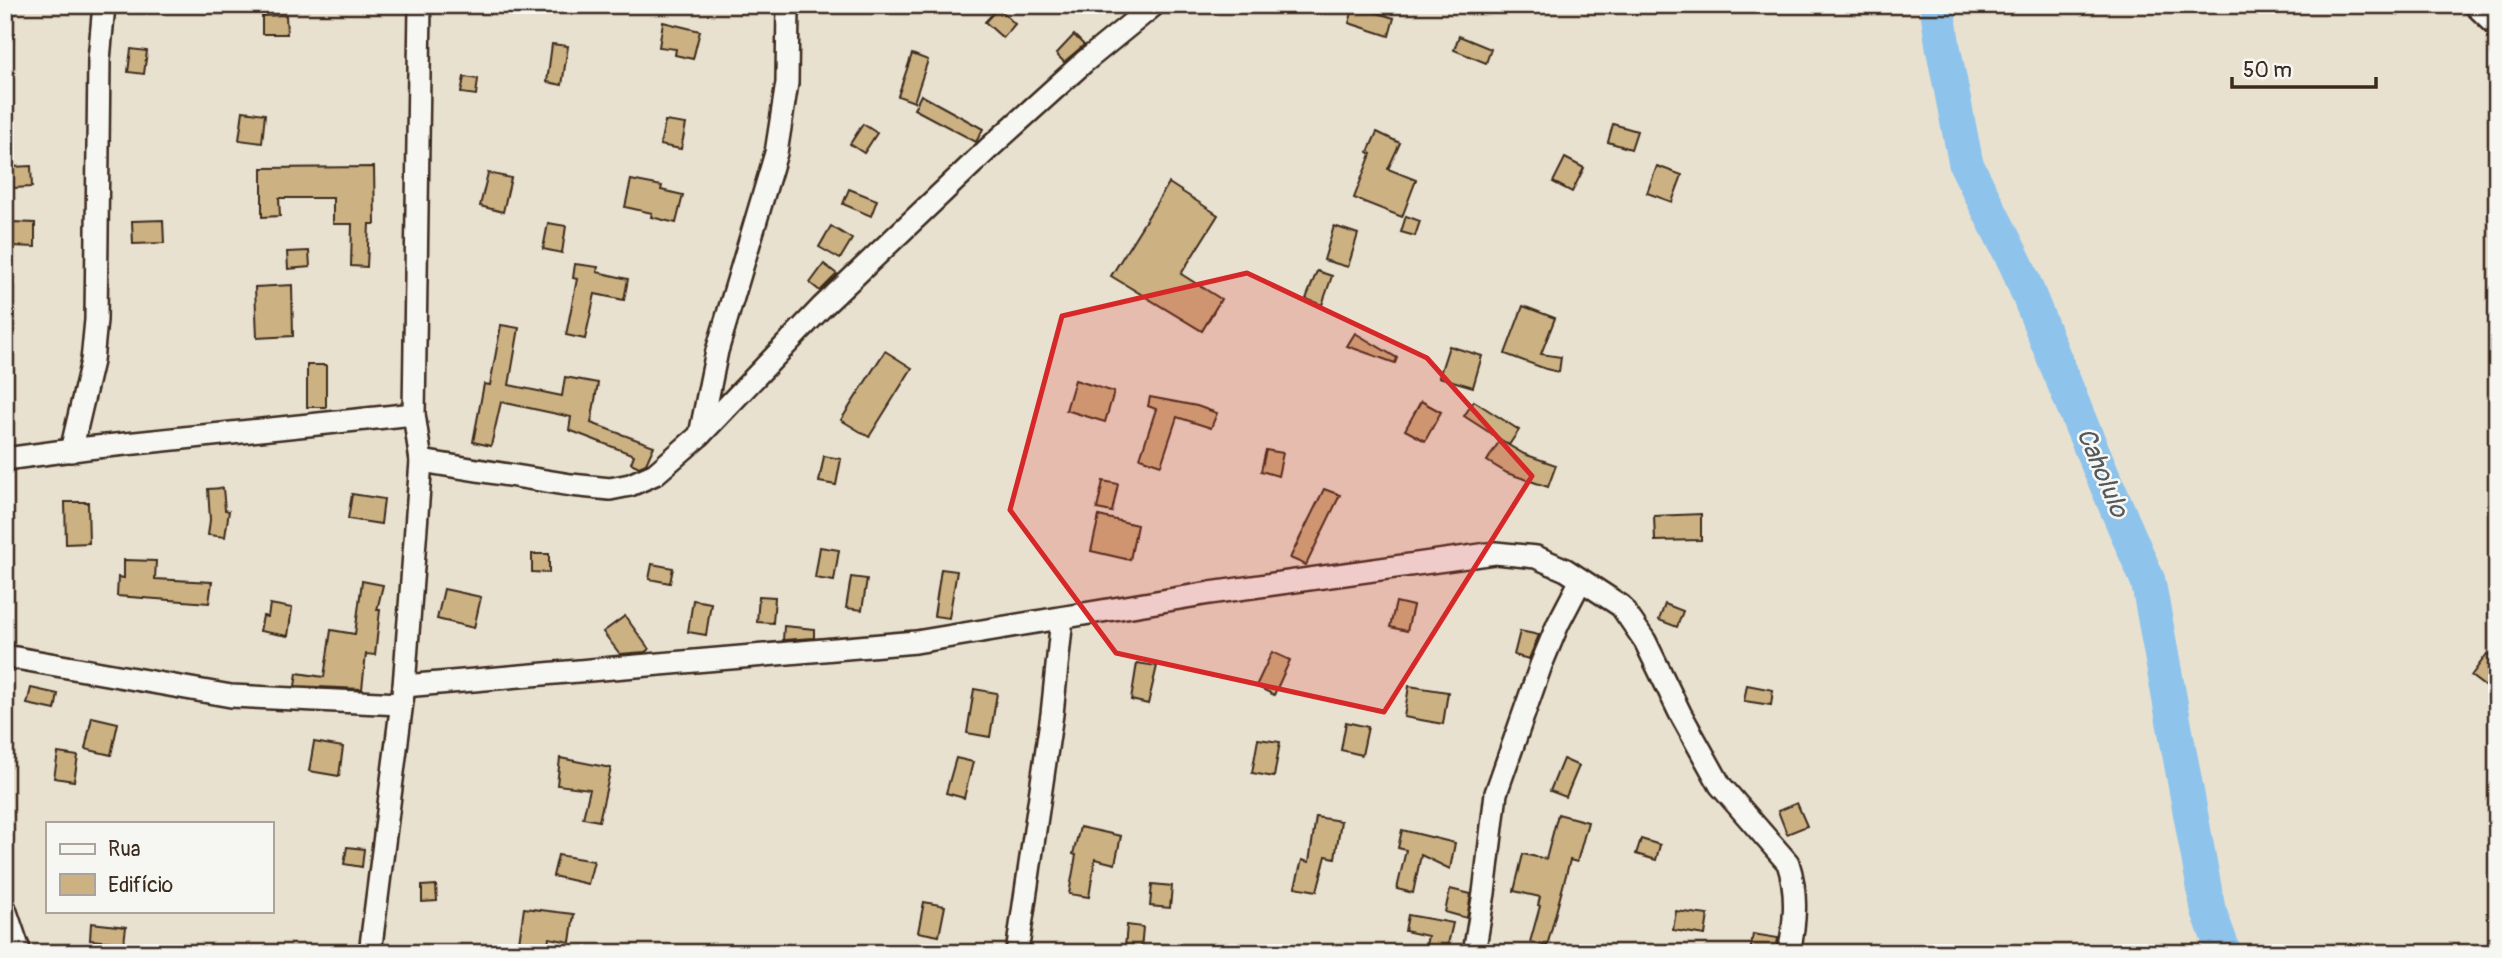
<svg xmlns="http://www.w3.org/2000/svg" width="2502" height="958" font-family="Pangolin,sans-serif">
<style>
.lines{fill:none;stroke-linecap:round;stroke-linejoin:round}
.river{stroke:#8ec4ec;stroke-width:35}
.building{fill:#ccb182;stroke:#3b2a1e;stroke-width:2}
.minor-casing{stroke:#3b2a1e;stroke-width:26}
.minor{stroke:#f6f6f2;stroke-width:21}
.marked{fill:#d62828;fill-opacity:0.2;stroke:#d62828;stroke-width:5;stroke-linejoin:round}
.labels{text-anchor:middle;stroke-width:5;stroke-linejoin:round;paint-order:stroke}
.water-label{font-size:26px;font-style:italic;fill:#54585c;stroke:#f6f6f2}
</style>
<rect width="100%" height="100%" fill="#e9e1d0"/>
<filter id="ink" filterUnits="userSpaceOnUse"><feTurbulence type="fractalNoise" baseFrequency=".0143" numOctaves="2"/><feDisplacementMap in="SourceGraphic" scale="14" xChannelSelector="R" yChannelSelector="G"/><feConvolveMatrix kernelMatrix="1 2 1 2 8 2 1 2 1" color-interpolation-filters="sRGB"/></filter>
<g filter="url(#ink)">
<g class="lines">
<path class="river" d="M1937 5 1943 47 1966 164 2017 266 2082 427 2148 581 2208 909 2224 953"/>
</g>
<g class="building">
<path d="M1354 6 1394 18 1389 36 1349 23Z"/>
<path d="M998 8 1015 24 1003 38 985 22Z"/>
<path d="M286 15 287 34H262V16Z"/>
<path d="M663 22 700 31 693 59 675 55 676 49 659 47Z"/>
<path d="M1074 35 1084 45 1064 62 1056 54Z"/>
<path d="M1459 36 1491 49 1486 63 1454 50Z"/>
<path d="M552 44 568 46 562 85 547 82Z"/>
<path d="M131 49 147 51 144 74 128 72Z"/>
<path d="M912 54 928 60 914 102 898 96Z"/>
<path d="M464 77 478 79 476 95 461 93Z"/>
<path d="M921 95 983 129 976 142 914 109Z"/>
<path d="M243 111 265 114 262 143 239 140Z"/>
<path d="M665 121 686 124 681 149 660 145Z"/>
<path d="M863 124 877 133 864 153 850 144Z"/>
<path d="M1613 124 1637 131 1631 149 1608 142Z"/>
<path d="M1377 132 1400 143 1388 169 1416 180 1402 217 1354 198 1371 154 1368 152Z"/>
<path d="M1565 158 1584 168 1572 192 1553 182Z"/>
<path d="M31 166 32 187 13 188 12 167Z"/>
<path d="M1657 166 1682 175 1672 202 1647 193Z"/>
<path d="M374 167 375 224H369L367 267 351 266 352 224H333V198H279L280 216 262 217V168Z"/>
<path d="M488 173 511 178 503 212 480 206Z"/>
<path d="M631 180 662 186 661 190 683 195 676 223 651 217 652 213 625 207Z"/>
<path d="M1169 183 1218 215 1181 274 1221 299 1202 331 1111 276Z"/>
<path d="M849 189 877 200 871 216 843 204Z"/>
<path d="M1406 216 1420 221 1415 236 1401 232Z"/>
<path d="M163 220 164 243 133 244 132 221Z"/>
<path d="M13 222 35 223V247L13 246Z"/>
<path d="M548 223 566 226 562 253 543 249Z"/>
<path d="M831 226 852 239 840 259 819 247Z"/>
<path d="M1334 226 1358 234 1348 267 1324 260Z"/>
<path d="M309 251 310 267 288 269 287 252Z"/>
<path d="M575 264 598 267 597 272 628 279 624 300 595 294 585 339 566 335 577 279 573 278Z"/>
<path d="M824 264 837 274 820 291 810 283Z"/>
<path d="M1317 271 1332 276 1322 305 1306 299Z"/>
<path d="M292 285 293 336 257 338 255 287Z"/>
<path d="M1523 306 1555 318 1541 354 1561 357 1559 372 1546 369 1505 354Z"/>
<path d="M501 325 519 328 509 385 562 396 565 377 598 383 591 423 654 446 646 464 639 467 631 463 634 455 569 430 571 417 501 402 491 446 473 442 484 384 490 385Z"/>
<path d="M1355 333 1397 358 1395 363 1347 346Z"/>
<path d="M1449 346 1482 356 1473 387 1439 377Z"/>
<path d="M885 351 912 368 869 437 841 420Z"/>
<rect x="307" y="365" width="19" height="42"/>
<path d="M1075 380 1114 392 1105 422 1066 410Z"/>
<path d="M1150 397 1197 406 1217 413 1211 428 1177 417 1161 465 1140 458 1156 409 1148 406Z"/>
<path d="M1421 401 1441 412 1425 441 1405 430Z"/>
<path d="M1474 401 1519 430 1509 445 1464 416Z"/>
<path d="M1500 440 1524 454 1556 465 1548 487 1507 473 1487 461Z"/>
<path d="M1266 450 1283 453 1278 476 1261 471Z"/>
<path d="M824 456 841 459 836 485 819 482Z"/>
<path d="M1103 481 1118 484 1112 512 1097 509Z"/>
<path d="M223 488 225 510 229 511 225 537 208 535 210 520 208 489Z"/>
<path d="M1324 489 1340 495 1306 565 1290 558Z"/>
<path d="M352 494 384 499 381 524 348 519Z"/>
<path d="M65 502H88L89 543 66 544Z"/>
<path d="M1701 514V540L1655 541 1654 516Z"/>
<path d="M1099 516 1137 525 1130 560 1091 551Z"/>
<path d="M820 547 839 550 834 581 815 578Z"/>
<path d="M532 554H549V573L532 572Z"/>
<path d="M124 560 156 561 155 579 212 582 209 603 117 596 118 577 124 578Z"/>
<path d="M652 564 673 568 670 583 649 579Z"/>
<path d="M941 569 957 571 949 618 934 616Z"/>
<path d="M851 577 867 579 862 610 846 608Z"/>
<path d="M362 581 383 585 377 610H380L375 655 366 654 362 689 295 686 297 673 324 677 331 630 355 634Z"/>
<path d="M444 589 481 597 474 628 437 619Z"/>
<path d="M759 596 775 597 773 623 757 622Z"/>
<path d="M693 600 711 603 706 635 688 632Z"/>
<path d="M1396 602 1413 606 1407 631 1390 627Z"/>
<path d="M270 604 292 608 288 636 260 631 263 616 268 617Z"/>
<path d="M1665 604 1683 611 1677 627 1659 620Z"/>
<path d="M625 616 649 649 645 652 620 654 603 632Z"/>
<path d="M784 626 814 629V638L783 640Z"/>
<path d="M1520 631 1539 635 1529 659 1514 655Z"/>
<path d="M1272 652 1290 660 1274 695 1256 686Z"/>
<path d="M2487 654 2497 661V675L2487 688 2471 676Z"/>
<path d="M1137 663 1157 666 1148 704 1131 700Z"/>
<path d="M1747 685 1773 690 1771 705 1744 701Z"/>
<path d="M1409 686 1448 692 1443 724 1404 717Z"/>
<path d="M31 688 58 694 55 710 27 704Z"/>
<path d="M974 689 997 693 990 737 967 733Z"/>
<path d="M92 717 118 723 111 755 85 749Z"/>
<path d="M1346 722 1368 727 1362 755 1341 750Z"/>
<path d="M1258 739 1280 742 1274 777 1252 773Z"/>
<path d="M314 742 343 747 339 776 309 771Z"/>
<path d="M58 753 78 756 74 781 54 778Z"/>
<path d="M560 758 611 768 599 821 583 818 590 789 557 785Z"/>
<path d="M956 758 973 762 964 798 946 793Z"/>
<path d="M1563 759 1579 766 1566 797 1550 791Z"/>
<path d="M1797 803 1807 826 1787 834 1778 811Z"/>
<path d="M1558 814 1588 822 1577 862 1570 860 1547 946 1530 942 1540 906 1538 905 1540 897 1514 891 1523 854 1546 859Z"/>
<path d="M1316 817 1341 821 1335 858 1326 856 1317 891 1295 887 1302 860 1309 862Z"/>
<path d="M1080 827 1121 836 1115 864 1095 859 1089 897 1069 894 1076 855 1073 854Z"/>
<path d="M1402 830 1455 843 1450 869 1421 855 1413 893 1397 889 1406 850 1398 848Z"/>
<path d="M1641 839 1660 845 1656 860 1636 854Z"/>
<path d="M347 847 364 849 362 867 344 864Z"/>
<path d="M558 855 594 861 588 884 553 876Z"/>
<path d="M1152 884 1172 886 1170 908 1150 906Z"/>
<path d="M436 885 437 901 422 902V886Z"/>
<path d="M1450 889 1471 894 1467 918 1445 912Z"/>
<path d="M924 902 945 906 939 936 918 932Z"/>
<path d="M524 908 574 914 570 942 549 938 547 953 518 949Z"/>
<path d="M1676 911 1708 915 1705 935 1673 930Z"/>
<path d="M1408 915 1453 923 1446 953H1424L1428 936 1405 931Z"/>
<path d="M91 923 126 927 124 943 90 940Z"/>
<path d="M1127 925 1143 927 1141 950 1125 948Z"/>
<path d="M1753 934 1778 938 1776 953H1750Z"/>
</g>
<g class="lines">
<defs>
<g id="minor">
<path d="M2475 5 2497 26"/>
<path d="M700 435 717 351 776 153 787 83 788 5"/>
<path d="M71 451 92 361 96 320 99 60 104 5"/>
<path d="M5 459 87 448 414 414"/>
<path d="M421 461 571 485 610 489 630 485 655 474 700 435 822 307 988 149 1084 62 1154 5"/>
<path d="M5 656 231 696 401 704"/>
<path d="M404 686 916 642 1210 593 1495 553 1536 557 1566 570 1621 606 1645 641 1680 713 1720 785 1788 863C1798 893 1795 923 1789 953"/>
<path d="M5 909 20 953"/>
<path d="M370 953 404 686 421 461 414 414 420 5"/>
<path d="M1017 953 1052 714 1062 618"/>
<path d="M1474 953 1484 893 1496 793 1541 665 1558 624 1581 580"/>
</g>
</defs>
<use href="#minor" class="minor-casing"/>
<use href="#minor" class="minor"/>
</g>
</g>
<path class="marked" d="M1247 273 1427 358 1532 476 1384 712 1116 653 1010 510 1062 316Z"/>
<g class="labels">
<g class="water-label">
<text transform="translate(2103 472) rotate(67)" y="9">Caholulo</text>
</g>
</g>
<rect width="2502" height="958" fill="none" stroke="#f6f6f2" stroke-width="28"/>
<rect x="14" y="14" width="2474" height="930" fill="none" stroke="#3b2a1e" stroke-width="2.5" filter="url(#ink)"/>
<rect x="46" y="822" width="228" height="91" fill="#f6f6f2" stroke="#aba49d" stroke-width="2"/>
<rect x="60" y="844" width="35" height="10" fill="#f6f6f2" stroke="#aba49d" stroke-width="2"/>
<text x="108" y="856" font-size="21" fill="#3b2a1e">Rua</text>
<rect x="60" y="874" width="35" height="21" fill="#ccb182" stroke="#aba49d" stroke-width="2"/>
<text x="108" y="892" font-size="21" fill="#3b2a1e">Edifício</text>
<path d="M2232 77v10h144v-10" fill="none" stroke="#3b2a1e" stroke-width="3.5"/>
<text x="2243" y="77" font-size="21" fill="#3b2a1e" stroke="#f6f6f2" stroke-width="5" paint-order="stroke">50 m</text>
</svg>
